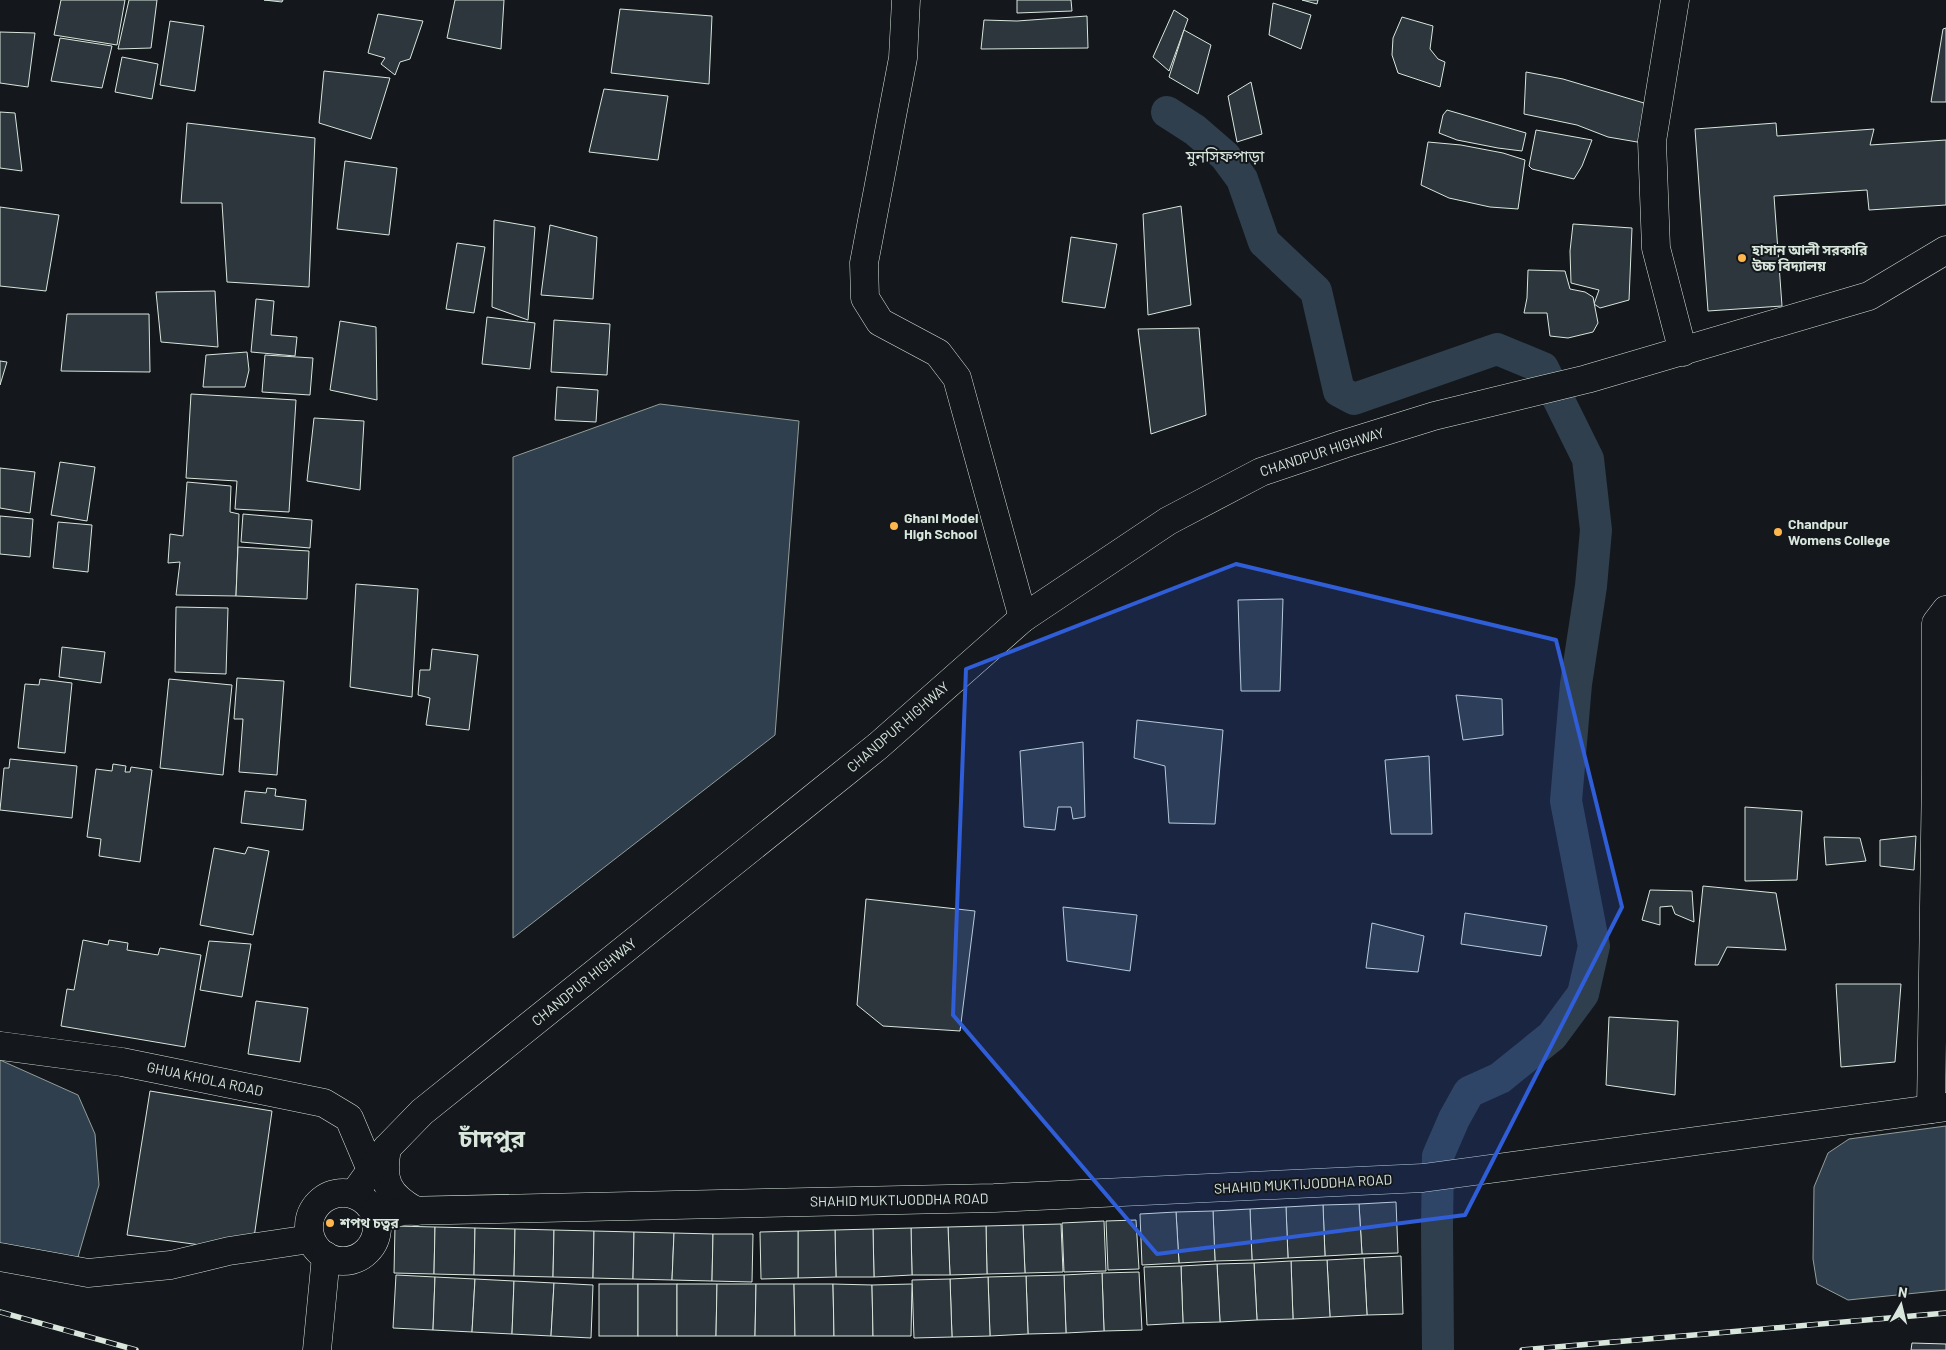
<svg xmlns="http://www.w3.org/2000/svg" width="1946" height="1350" font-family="Barlow,'Noto Sans Bengali',sans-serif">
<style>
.water{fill:#2f3f4d;stroke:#939e99}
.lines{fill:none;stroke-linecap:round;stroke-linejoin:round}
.canal{stroke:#2f3f4d;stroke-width:32}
.building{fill:#2c363c;stroke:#d8e6dc}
.minor-casing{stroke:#d8e6dc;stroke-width:29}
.major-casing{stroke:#d8e6dc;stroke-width:29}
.minor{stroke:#14181c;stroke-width:28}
.major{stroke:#14181c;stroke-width:28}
.rail-casing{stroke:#d8e6dc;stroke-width:5.5}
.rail{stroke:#14181c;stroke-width:4;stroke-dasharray:11;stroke-linecap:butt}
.marked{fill:#305dd8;fill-opacity:0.2;stroke:#305dd8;stroke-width:4;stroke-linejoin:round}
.poi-dot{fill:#ffb74d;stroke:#14181c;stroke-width:2}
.labels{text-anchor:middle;stroke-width:4;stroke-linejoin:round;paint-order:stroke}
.poi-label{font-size:14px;font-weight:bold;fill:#d8e6dc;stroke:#14181c;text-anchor:start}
.street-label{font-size:14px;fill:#d8e6dc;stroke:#14181c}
.quarter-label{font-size:16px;fill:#d8e6dc;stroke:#14181c}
.town-label{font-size:24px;font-weight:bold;fill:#d8e6dc;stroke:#14181c}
</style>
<rect width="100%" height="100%" fill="#14181c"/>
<g class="water">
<path d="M660 404 799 421 775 735 513 938V457Z"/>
<path d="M0 1060 78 1095 95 1134 99 1185 78 1257 0 1249Z"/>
<path d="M1946 1126V1290L1848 1300 1817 1284 1813 1259 1814 1187 1828 1153 1849 1139Z"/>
</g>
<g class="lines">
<path class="canal" d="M1167 112 1195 130 1225 156 1242 179 1264 242 1316 291 1339 391 1354 399 1497 349 1543 368 1588 459 1596 530 1591 586 1576 684 1566 801 1594 946 1583 994 1552 1036 1500 1078 1469 1092 1454 1119 1438 1156 1437 1228 1438 1350"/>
</g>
<g class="building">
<path d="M61 0H125L117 45 54 35Z"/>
<path d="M129 0H157L151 48 118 49Z"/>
<path d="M264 0H283L282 2Z"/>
<path d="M455 0H504L501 49 447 38Z"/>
<path d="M1017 0H1071L1072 11 1017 13Z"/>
<path d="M1302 0H1318L1317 4Z"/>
<path d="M1273 3 1311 15 1301 49 1269 35Z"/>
<path d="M620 9 712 16 709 84 611 73Z"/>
<path d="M1174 10 1188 19 1169 71 1153 57Z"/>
<path d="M378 14 423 21 410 59 400 62 395 75 381 64 385 58 368 53Z"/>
<path d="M1087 16 1088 48 981 49 984 20 1017 21Z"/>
<path d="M1402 17 1433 26 1430 49 1438 59 1445 62 1440 87 1398 73 1392 55 1393 38Z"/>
<path d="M170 21 204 26 195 91 160 85Z"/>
<path d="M1946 28V102H1931L1943 29Z"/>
<path d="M1184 30 1211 45 1198 94 1169 77Z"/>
<path d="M0 32 35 33 28 87 0 83Z"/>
<path d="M60 38 112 46 102 88 51 81Z"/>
<path d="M122 57 158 64 152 99 115 92Z"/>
<path d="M324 71 390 78 371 139 319 123Z"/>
<path d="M1526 72 1563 79 1644 103 1643 143 1608 137 1577 125 1524 114Z"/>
<path d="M1251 82 1262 134 1237 142 1228 96Z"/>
<path d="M604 89 668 96 658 160 589 152Z"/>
<path d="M1447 110 1526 133 1522 151 1498 148 1457 140 1439 133 1443 115Z"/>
<path d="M0 112 15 113 22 171 0 168Z"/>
<path d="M187 123 315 138 309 287 227 282 222 203H181Z"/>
<path d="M1776 123 1777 136 1874 129 1870 145 1946 140V205L1869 210 1867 190 1774 196 1782 306 1708 311 1695 129Z"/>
<path d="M1536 130 1592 140 1582 166 1574 179 1532 169 1529 166Z"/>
<path d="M1428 142 1461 145 1503 153 1525 160 1518 209 1490 207 1449 198 1421 185Z"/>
<path d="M345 161 397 168 389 235 337 229Z"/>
<path d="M1181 206 1191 305 1148 315 1143 214Z"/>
<path d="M0 207 59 215 46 291 0 286Z"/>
<path d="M494 220 535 227 528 320 492 307Z"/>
<path d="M1573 224 1632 228 1629 300 1600 308 1594 304 1599 290 1571 283 1570 251Z"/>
<path d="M550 225 597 237 593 299 541 295Z"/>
<path d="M1071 237 1117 244 1105 308 1062 302Z"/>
<path d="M457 243 485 247 474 313 446 309Z"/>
<path d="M1528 270 1565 271 1570 289 1585 292 1593 297 1598 323 1593 332 1568 338 1550 336 1547 313H1524L1527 298Z"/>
<path d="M215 291 218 347 161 342 156 292Z"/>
<path d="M256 299 274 301 271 335 297 337 295 356 251 352Z"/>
<path d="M67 314H149L150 372 61 371Z"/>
<path d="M487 317 535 323 530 369 482 364Z"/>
<path d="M554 320 610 324 607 375 551 372Z"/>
<path d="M340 321 376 327 377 400 330 390Z"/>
<path d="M1199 328 1206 415 1151 434 1138 329Z"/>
<path d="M247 352 249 370 245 387H203L206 355Z"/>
<path d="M265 355 313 358 310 395 262 392Z"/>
<path d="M0 361 7 362 0 385Z"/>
<path d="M557 387 598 390 596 422 555 420Z"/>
<path d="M191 394 296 400 289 512 235 509 237 481 186 478Z"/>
<path d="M314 418 364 421 360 490 307 481Z"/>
<path d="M60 462 95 467 87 521 51 515Z"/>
<path d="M0 468 35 472 30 513 0 508Z"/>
<path d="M187 482 231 486 230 512 239 514 236 596 176 595 180 562 168 563 170 534 183 536Z"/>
<path d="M243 514 312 520 310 548 241 542Z"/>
<path d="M0 516 33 519 30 557 0 554Z"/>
<path d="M58 522 92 525 88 572 53 568Z"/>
<path d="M238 547 309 551 307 599 236 596Z"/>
<path d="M356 584 418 589 412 697 350 687Z"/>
<path d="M1283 599 1280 691H1241L1238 600Z"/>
<path d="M176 607 228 608 226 674 175 672Z"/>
<path d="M62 647 105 652 101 683 59 677Z"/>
<path d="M432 649 478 655 469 730 426 725 430 698 418 695 420 670H430Z"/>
<path d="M237 678 284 681 277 775 239 772 243 719H234Z"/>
<path d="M40 679 72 683 65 753 18 748 25 684 39 685Z"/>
<path d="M169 679 232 685 223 775 160 768Z"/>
<path d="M1456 695 1502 699 1503 735 1463 740Z"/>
<path d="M1137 720 1223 730 1215 824 1169 823 1165 766 1134 758Z"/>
<path d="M1083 742 1085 817 1073 819 1071 807H1058L1055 830 1024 827 1020 751Z"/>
<path d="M1429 756 1432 834H1391L1385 760Z"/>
<path d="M10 759 77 766 72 818 0 810 4 768H9Z"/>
<path d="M113 764 126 766 125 772H130L131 767 152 770 140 862 99 856 101 839 87 837 96 769 112 771Z"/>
<path d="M267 788 276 789 275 796 306 800 303 830 241 823 245 791 266 793Z"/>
<path d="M1745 807 1802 811 1797 880 1745 881Z"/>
<path d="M1916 836 1914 870 1880 866V840Z"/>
<path d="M1824 837 1860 838 1866 861 1826 865Z"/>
<path d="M248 847 269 851 253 935 200 925 214 848 245 854Z"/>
<path d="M1703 886 1776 893 1786 950 1727 947 1718 965H1695Z"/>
<path d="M1650 890 1692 891 1694 922 1675 914 1672 906 1660 907V925L1642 920Z"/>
<path d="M866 899 975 911 960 1031 883 1026 857 1005Z"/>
<path d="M1063 907 1137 915 1130 971 1067 961Z"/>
<path d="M1465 913 1547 926 1541 956 1461 944Z"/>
<path d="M1372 923 1424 936 1418 972 1366 968Z"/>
<path d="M83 940 108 945 109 940 128 943 127 950 158 955 160 948 201 955 185 1047 61 1026 67 989 74 990Z"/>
<path d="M209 941 251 944 242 997 200 990Z"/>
<path d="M1836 984H1901L1895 1062 1841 1067Z"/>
<path d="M256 1001 308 1008 300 1062 248 1054Z"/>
<path d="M1609 1017 1678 1021 1675 1095 1606 1085Z"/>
<path d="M150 1091 272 1111 252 1252 127 1235Z"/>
<path d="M1396 1202 1398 1253 1362 1254 1359 1204Z"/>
<path d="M1359 1204 1362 1254 1325 1256 1323 1205Z"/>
<path d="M1323 1205 1325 1256 1288 1258 1286 1207Z"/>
<path d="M1286 1207 1288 1258 1252 1260 1250 1209Z"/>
<path d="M1250 1209 1252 1260 1215 1261 1213 1211Z"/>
<path d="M1213 1211 1215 1261 1179 1263 1176 1212Z"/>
<path d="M1176 1212 1179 1263 1142 1265 1140 1214Z"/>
<path d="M1136 1220 1139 1269 1108 1270 1106 1221Z"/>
<path d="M1104 1221 1106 1271 1064 1272 1062 1223Z"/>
<path d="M1061 1224 1063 1272 1025 1273 1023 1225Z"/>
<path d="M1023 1225 1025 1273 987 1274 986 1226Z"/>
<path d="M395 1226 435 1227 434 1274 394 1273Z"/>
<path d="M986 1226 987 1274 950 1275 948 1227Z"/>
<path d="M435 1227 475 1228 474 1275 434 1274Z"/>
<path d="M948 1227 950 1275H912L911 1228Z"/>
<path d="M475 1228 515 1229 514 1276 474 1275Z"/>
<path d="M911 1228 912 1275 874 1277 873 1229Z"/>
<path d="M515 1229 554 1230 553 1277 514 1276Z"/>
<path d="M873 1229 874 1277H836L835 1230Z"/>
<path d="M554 1230 594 1231 593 1278 553 1277Z"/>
<path d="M835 1230 836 1277 798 1278V1231Z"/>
<path d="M594 1231 634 1232 633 1279 593 1278Z"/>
<path d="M798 1231V1278L761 1279 760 1232Z"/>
<path d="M634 1232 674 1233 672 1280 633 1279Z"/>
<path d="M674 1233 713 1234 712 1281 672 1280Z"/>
<path d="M713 1234H753L752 1282 712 1281Z"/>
<path d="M1401 1256 1403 1314 1367 1315 1364 1258Z"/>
<path d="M1364 1258 1367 1315 1330 1317 1327 1260Z"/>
<path d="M1327 1260 1330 1317 1293 1319 1291 1261Z"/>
<path d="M1291 1261 1293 1319 1257 1320 1254 1263Z"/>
<path d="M1254 1263 1257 1320 1220 1322 1217 1264Z"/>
<path d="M1217 1264 1220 1322 1183 1323 1181 1266Z"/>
<path d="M1181 1266 1183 1323 1147 1325 1144 1267Z"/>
<path d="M1139 1272 1142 1330 1104 1331 1102 1273Z"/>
<path d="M1102 1273 1104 1331 1066 1333 1064 1275Z"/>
<path d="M396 1275 435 1277 433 1330 393 1328Z"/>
<path d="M1064 1275 1066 1333 1028 1334 1026 1276Z"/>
<path d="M1026 1276 1028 1334 990 1336 988 1277Z"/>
<path d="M435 1277 475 1279 472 1332 433 1330Z"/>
<path d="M988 1277 990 1336 952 1337 950 1279Z"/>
<path d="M475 1279 514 1281 512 1334 472 1332Z"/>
<path d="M950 1279 952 1337 914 1338 912 1280Z"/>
<path d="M514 1281 554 1283 551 1336 512 1334Z"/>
<path d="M554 1283 593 1285 591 1338 551 1336Z"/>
<rect x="599" y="1284" width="39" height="52"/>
<rect x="638" y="1284" width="39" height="52"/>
<path d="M677 1284H717L716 1336H677Z"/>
<path d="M717 1284H756L755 1336H716Z"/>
<path d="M756 1284H794L795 1336H755Z"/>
<path d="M794 1284H833L834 1336H795Z"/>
<path d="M833 1284 872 1285 873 1336H834Z"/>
<path d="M912 1284 911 1336H873L872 1285Z"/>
<path d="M1912 1343 1946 1344V1350H1911Z"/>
</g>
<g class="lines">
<defs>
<g id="minor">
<path d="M906 0 903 58 864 263 865 298 880 322 938 353 957 378 1023 618"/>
<path d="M1675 0 1652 141 1656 248 1683 352"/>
<path d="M1 1046 122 1062 324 1103 349 1118 371 1170"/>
<path d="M1931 1109 1936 772V623L1946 610"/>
<path d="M387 1148C381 1181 387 1195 416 1211"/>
<path d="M376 1219 402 1211 994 1198 1423 1178 1946 1107"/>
</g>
<g id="major">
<circle cx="343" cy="1227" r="34"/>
<path d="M354 1194 387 1148 422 1112 878 746 1023 618 1168 521 1261 472 1344 444 1434 416 1587 379 1869 296 1946 250"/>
<path d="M0 1257 88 1273 171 1265 229 1251 310 1239"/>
<path d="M317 1350 326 1256"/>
</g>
</defs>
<use href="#minor" class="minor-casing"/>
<use href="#major" class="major-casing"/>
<use href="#minor" class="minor"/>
<use href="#major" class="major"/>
<defs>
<g id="rail">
<path d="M0 1312 136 1350"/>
<path d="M1522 1350 1946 1313"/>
</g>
</defs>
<use href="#rail" class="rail-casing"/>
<use href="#rail" class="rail"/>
</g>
<path class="marked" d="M1236 564 1556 640 1622 907 1465 1215 1157 1254 953 1015 966 669Z"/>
<g class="poi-dot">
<circle cx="1742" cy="258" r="5"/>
<circle cx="894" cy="526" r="5"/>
<circle cx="1778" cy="532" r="5"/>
<circle cx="330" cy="1223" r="5"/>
</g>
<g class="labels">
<g class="poi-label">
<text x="1752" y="255">হাসান আলী সরকারি<tspan x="1752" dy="16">উচ্চ বিদ্যালয়</tspan></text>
<text x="904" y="523">Ghani Model<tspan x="904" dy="16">High School</tspan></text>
<text x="1788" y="529">Chandpur<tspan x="1788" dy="16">Womens College</tspan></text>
<text x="340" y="1228">শপথ চত্বর</text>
</g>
<g class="street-label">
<text transform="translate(1322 452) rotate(-18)" y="5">CHANDPUR HIGHWAY</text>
<text transform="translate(898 727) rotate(-41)" y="5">CHANDPUR HIGHWAY</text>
<text transform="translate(584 982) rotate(-39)" y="5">CHANDPUR HIGHWAY</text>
<text transform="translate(205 1079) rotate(12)" y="5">GHUA KHOLA ROAD</text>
<text transform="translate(1303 1184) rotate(-3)" y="5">SHAHID MUKTIJODDHA ROAD</text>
<text transform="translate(899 1200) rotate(-1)" y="5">SHAHID MUKTIJODDHA ROAD</text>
</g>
<g class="quarter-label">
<text x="1225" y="162">মুনসিফপাড়া</text>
</g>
<g class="town-label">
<text x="492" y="1147">চাঁদপুর</text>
</g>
</g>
<g transform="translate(1901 1305) rotate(8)" stroke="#14181c" stroke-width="4" paint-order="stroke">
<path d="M0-4L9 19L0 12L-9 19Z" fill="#d8e6dc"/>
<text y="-8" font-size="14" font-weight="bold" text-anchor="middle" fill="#d8e6dc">N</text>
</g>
</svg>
